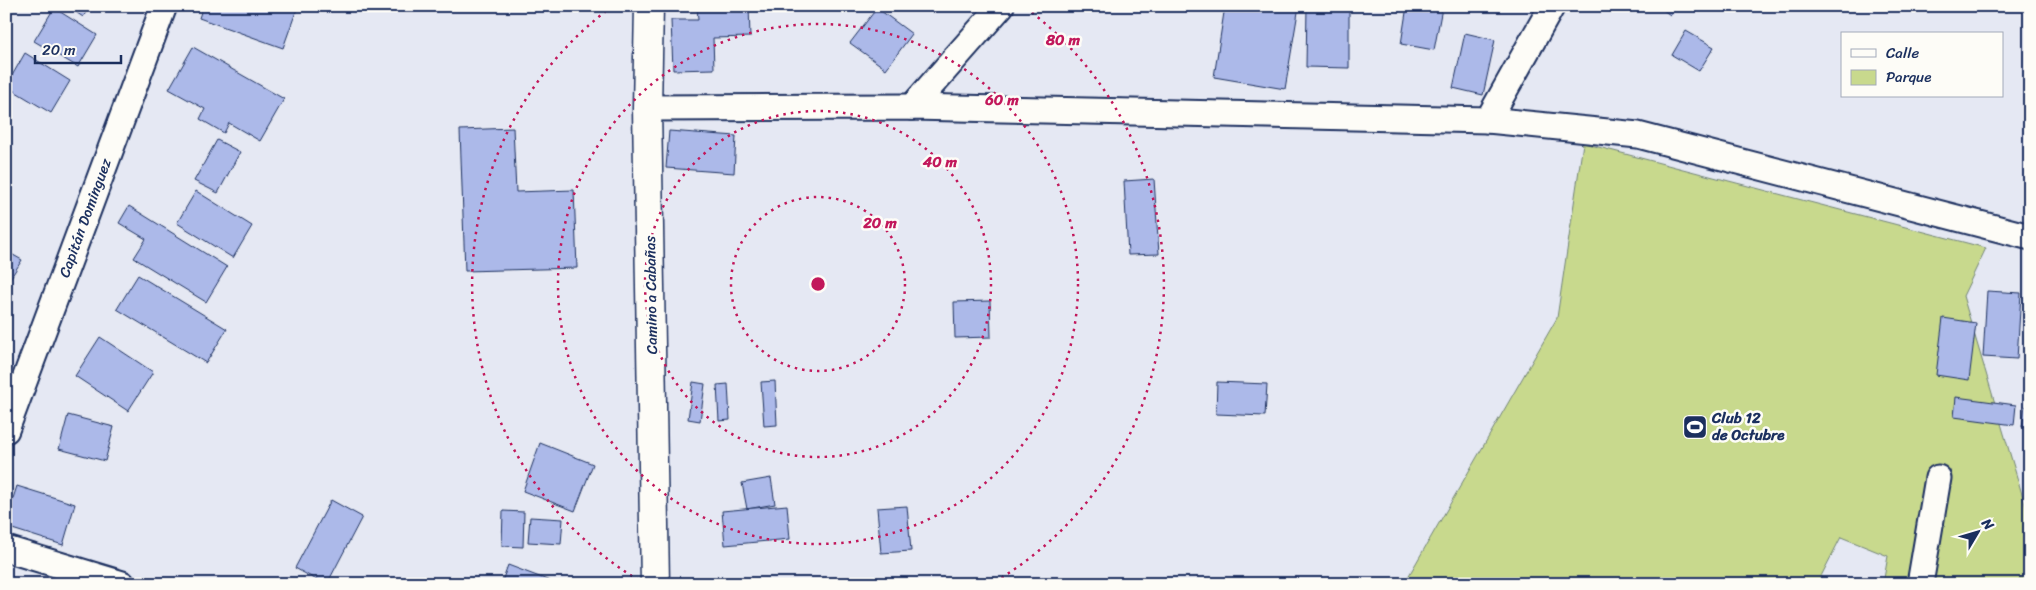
<svg xmlns="http://www.w3.org/2000/svg" width="2036" height="590" font-family="Sriracha,sans-serif">
<style>
.green{fill:#c8d98d;stroke:#728476}
.building{fill:#acb9e9;stroke:#1b2f5e}
.lines{fill:none;stroke-linecap:round;stroke-linejoin:round}
.minor-casing{stroke:#1b2f5e;stroke-width:29}
.tertiary-casing{stroke:#1b2f5e;stroke-width:31}
.minor{stroke:#fdfcf7;stroke-width:25}
.tertiary{stroke:#fdfcf7;stroke-width:28}
.ring{fill:none;stroke:#c2185b;stroke-width:2.5;stroke-dasharray:2.5 5}
.labels{text-anchor:middle;stroke-width:5;stroke-linejoin:round;paint-order:stroke}
.street-label{font-size:15px;fill:#1b2f5e;stroke:#fdfcf7}
.poi-label{font-size:15px;font-weight:bold;fill:#1b2f5e;stroke:#fdfcf7;text-anchor:start}
.centre{fill:#c2185b;stroke:#fdfcf7;stroke-width:2.5}
.ring-label{font-size:15px;text-anchor:middle;font-weight:bold;fill:#c2185b;stroke:#fdfcf7;stroke-width:5;stroke-linejoin:round;paint-order:stroke}
</style>
<rect width="100%" height="100%" fill="#e5e8f3"/>
<filter id="ink" filterUnits="userSpaceOnUse"><feTurbulence type="fractalNoise" baseFrequency=".02" numOctaves="2"/><feDisplacementMap in="SourceGraphic" scale="10" xChannelSelector="R" yChannelSelector="G"/><feConvolveMatrix kernelMatrix="1 2 1 2 8 2 1 2 1" color-interpolation-filters="sRGB"/></filter>
<g filter="url(#ink)">
<path class="green" d="M1583 143 1986 248 1963 296 2030 521V584H1883L1888 556 1841 537 1817 584H1404L1557 318Z"/>
<g class="building">
<path d="M67 6H90L83 17Z"/>
<path d="M203 6H298L283 48 199 18Z"/>
<path d="M697 6H749L750 37 713 38 714 69 673 70 671 20H698Z"/>
<path d="M1225 6H1299L1285 89 1214 77Z"/>
<path d="M1307 6H1349V68L1306 67Z"/>
<path d="M1407 6 1442 8 1434 50 1401 44Z"/>
<rect x="1465" y="6" width="37" height="2"/>
<path d="M1658 6H1676L1670 15Z"/>
<path d="M54 8 97 35 78 67 34 41Z"/>
<path d="M877 8 912 34 886 69 850 43Z"/>
<path d="M1686 31 1714 47 1699 71 1672 55Z"/>
<path d="M1465 33 1495 40 1483 95 1453 88Z"/>
<path d="M193 47 284 99 260 141 229 123 224 133 200 119 205 109 169 89Z"/>
<path d="M25 53 70 81 51 113 6 86Z"/>
<path d="M513 128 516 192 574 190 577 268 465 271 460 130Z"/>
<path d="M669 131 736 136 734 173 666 168Z"/>
<path d="M217 140 240 152 218 193 194 181Z"/>
<path d="M1154 179 1159 254 1128 255 1124 181Z"/>
<path d="M196 191 252 226 233 258 177 223Z"/>
<path d="M129 206 227 267 206 302 134 258 146 239 119 223Z"/>
<path d="M6 251 22 260 8 282 6 281Z"/>
<path d="M138 275 227 329 206 363 117 309Z"/>
<path d="M2029 279H2030V351L2024 350Z"/>
<path d="M1987 291 2021 293 2017 359 1983 357Z"/>
<path d="M990 301 991 337 955 338 954 302Z"/>
<path d="M1943 318 1976 323 1969 380 1936 375Z"/>
<path d="M100 337 153 372 128 411 75 376Z"/>
<path d="M775 381 777 425 764 426 761 382Z"/>
<path d="M693 382 705 384 700 421 688 419Z"/>
<path d="M1217 382 1267 384 1265 416 1216 414Z"/>
<path d="M728 384 730 420 719 421 717 385Z"/>
<path d="M1956 397 2016 405 2014 425 1954 417Z"/>
<path d="M2025 406 2030 407V428L2022 427Z"/>
<path d="M68 415 114 427 105 461 59 449Z"/>
<path d="M540 443 593 464 575 511 523 491Z"/>
<path d="M771 478 775 504 747 509 742 483Z"/>
<path d="M17 486 75 504 63 545 6 527V520Z"/>
<path d="M331 500 362 517 327 584H324L295 568Z"/>
<path d="M787 505 790 539 725 545 722 511Z"/>
<path d="M907 506 911 551 881 553 877 508Z"/>
<path d="M503 511 524 512 523 547 502 546Z"/>
<path d="M530 517 563 519 561 544 528 542Z"/>
<path d="M508 565 558 584H501Z"/>
</g>
<g class="lines">
<defs>
<g id="minor">
<path d="M912 107 1001 6"/>
<path d="M647 108 912 107 1488 120 1638 135 2030 237"/>
<path d="M1488 120 1552 6"/>
<path d="M6 430 164 6"/>
<path d="M6 549 122 584"/>
<path d="M1920 584 1938 478"/>
</g>
<path id="tertiary" d="M649 6 647 108 655 584"/>
</defs>
<use href="#minor" class="minor-casing"/>
<use href="#tertiary" class="tertiary-casing"/>
<use href="#minor" class="minor"/>
<use href="#tertiary" class="tertiary"/>
</g>
</g>
<g class="ring">
<circle cx="818" cy="284" r="87"/>
<circle cx="818" cy="284" r="173"/>
<circle cx="818" cy="284" r="260"/>
<path d="M645 584A346 346 0 0 1 610 8M1026 8A346 346 0 0 1 991 584"/>
</g>
<defs>
<symbol id="stadium-square" viewBox="-11 -11 22 22"><rect x="-9" y="-9" width="18" height="18" rx="4" fill="#1b2f5e" stroke="#fdfcf7"/><path d="M0-5a6.5 5 0 1 0 0 10a6.5 5 0 1 0 0-10ZM-3.5-1.8h7v3.6h-7Z" fill="#fff"/></symbol>
</defs>
<g fill-rule="evenodd">
<use href="#stadium-square" x="1681" y="413" width="28" height="28"/>
</g>
<g class="labels">
<g class="street-label">
<text transform="translate(85 218) rotate(-70)" y="5">Capitán Dominguez</text>
<text transform="translate(651 295) rotate(-91)" y="5">Camino a Cabañas</text>
</g>
<g class="poi-label">
<text x="1712" y="423">Club 12<tspan x="1712" dy="17">de Octubre</tspan></text>
</g>
</g>
<circle cx="818" cy="284" r="8" class="centre"/>
<g class="ring-label">
<text x="1063" y="45">80 m</text>
<text x="1002" y="105">60 m</text>
<text x="940" y="167">40 m</text>
<text x="880" y="228">20 m</text>
</g>
<rect width="2036" height="590" fill="none" stroke="#fdfcf7" stroke-width="25"/>
<rect x="12" y="12" width="2011" height="565" fill="none" stroke="#1b2f5e" stroke-width="2" filter="url(#ink)"/>
<rect x="1841" y="32" width="162" height="65" fill="#fdfcf7" stroke="#a3aaba"/>
<rect x="1851" y="49" width="25" height="8" fill="#fdfcf7" stroke="#a3aaba"/>
<text x="1886" y="58" font-size="15" fill="#1b2f5e">Calle</text>
<rect x="1851" y="70" width="25" height="15" fill="#c8d98d" stroke="#a3aaba"/>
<text x="1886" y="82" font-size="15" fill="#1b2f5e">Parque</text>
<g transform="translate(1978 532) rotate(52)" stroke="#fdfcf7" stroke-width="4" paint-order="stroke">
<path d="M0-4L9 19L0 12L-9 19Z" fill="#1b2f5e"/>
<text y="-8" font-size="14" font-weight="bold" text-anchor="middle" fill="#1b2f5e">N</text>
</g>
<path d="M35 55v8h86v-8" fill="none" stroke="#1b2f5e" stroke-width="2.5"/>
<text x="42" y="55" font-size="15" fill="#1b2f5e" stroke="#fdfcf7" stroke-width="4" paint-order="stroke">20 m</text>
</svg>
